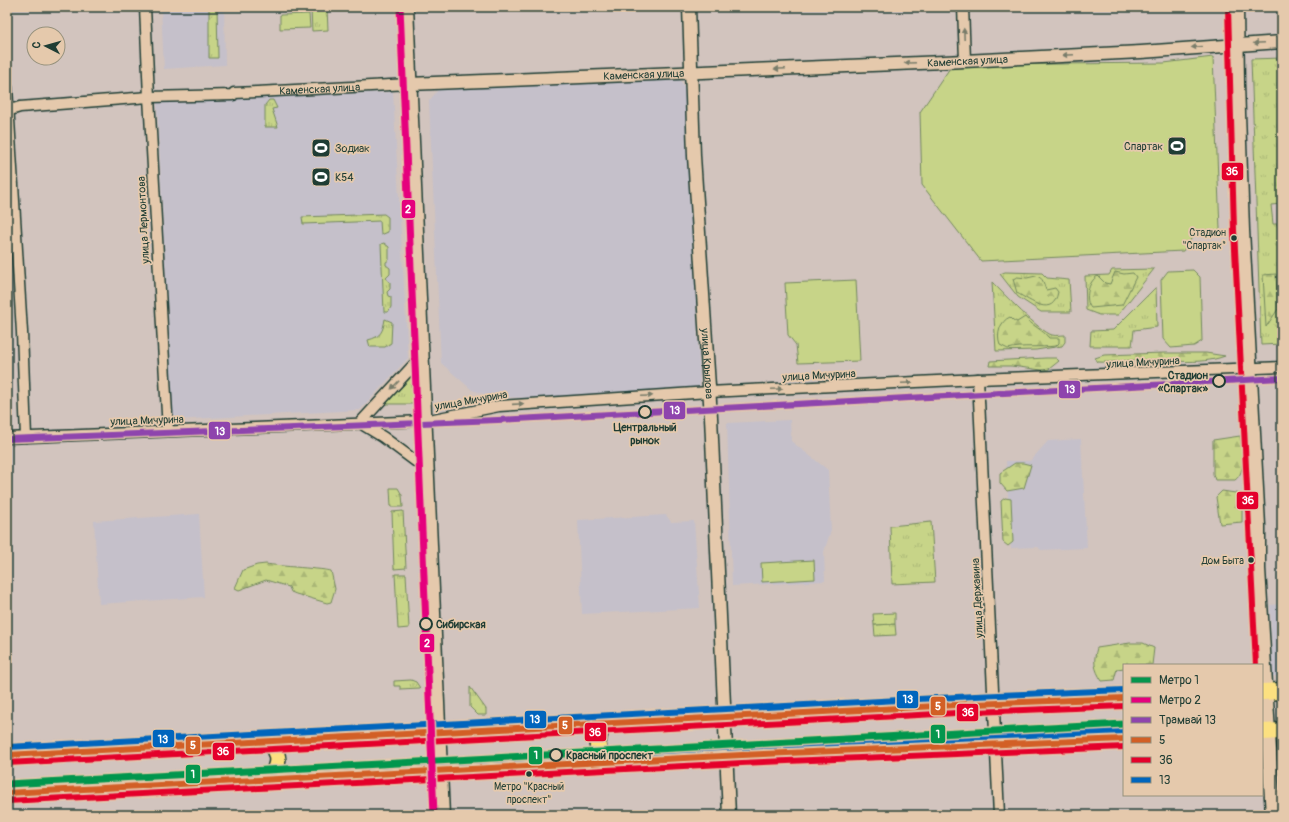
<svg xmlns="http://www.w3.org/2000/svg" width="1289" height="822" font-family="Pangolin,sans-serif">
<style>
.built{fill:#c5c0ca}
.grass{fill:url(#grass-tufts);stroke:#73885e}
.forest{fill:url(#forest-firs);stroke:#73885e}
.garden{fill:#c7d488;stroke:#73885e}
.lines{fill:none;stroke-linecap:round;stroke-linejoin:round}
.minor-casing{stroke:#1f3d34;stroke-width:13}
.tertiary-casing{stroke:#1f3d34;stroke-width:15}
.secondary-casing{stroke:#1f3d34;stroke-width:17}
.primary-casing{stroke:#1f3d34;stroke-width:19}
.minor{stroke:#e5c9ac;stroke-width:10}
.tertiary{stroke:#e5c9ac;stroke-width:12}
.secondary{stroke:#e5c9ac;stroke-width:14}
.primary{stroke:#fce080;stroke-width:16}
.bus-1-casing{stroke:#e5c9ac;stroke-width:9}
.bus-2-casing{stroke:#e5c9ac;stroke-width:9}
.bus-3-casing{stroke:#e5c9ac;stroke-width:9}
.bus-1{stroke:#d25f25;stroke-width:6}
.bus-2{stroke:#e4002b;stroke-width:6}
.bus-3{stroke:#0065bd;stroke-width:6}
.tram-1-casing{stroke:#e5c9ac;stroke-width:9}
.tram-1{stroke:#8e44ad;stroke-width:6}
.metro-1-casing{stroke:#e5c9ac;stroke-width:10}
.metro-2-casing{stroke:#e5c9ac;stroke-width:10}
.metro-1{stroke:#05964d;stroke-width:7}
.metro-2{stroke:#e5007d;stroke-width:7}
.oneway{fill:#787c6a}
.bus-dot{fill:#1f3d34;stroke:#e5c9ac;stroke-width:1.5}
.stop-dot{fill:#e5c9ac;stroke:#1f3d34;stroke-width:2}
.labels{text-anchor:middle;stroke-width:3.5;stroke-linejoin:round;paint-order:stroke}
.bus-label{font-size:10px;fill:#1f3d34;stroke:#e5c9ac;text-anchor:end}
.street-label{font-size:11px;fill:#1f3d34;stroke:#e5c9ac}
.poi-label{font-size:11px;fill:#1f3d34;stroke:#e5c9ac;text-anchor:start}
.stop-label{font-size:11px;font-weight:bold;fill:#1f3d34;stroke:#e5c9ac;text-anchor:start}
.line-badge{stroke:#e5c9ac;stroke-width:1.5}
.badge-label{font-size:11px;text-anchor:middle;font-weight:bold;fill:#fff}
</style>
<defs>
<pattern id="grass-tufts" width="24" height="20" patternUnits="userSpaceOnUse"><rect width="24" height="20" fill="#c7d488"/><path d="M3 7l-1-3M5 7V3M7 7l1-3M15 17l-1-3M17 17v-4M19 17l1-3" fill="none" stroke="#aab776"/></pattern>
<pattern id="forest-firs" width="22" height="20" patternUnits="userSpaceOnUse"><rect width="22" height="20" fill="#c7d488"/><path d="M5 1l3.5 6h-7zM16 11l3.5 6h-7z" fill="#aab776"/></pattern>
</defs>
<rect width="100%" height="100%" fill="#d2c4be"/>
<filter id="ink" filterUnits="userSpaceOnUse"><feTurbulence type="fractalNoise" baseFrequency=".025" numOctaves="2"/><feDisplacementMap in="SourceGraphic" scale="8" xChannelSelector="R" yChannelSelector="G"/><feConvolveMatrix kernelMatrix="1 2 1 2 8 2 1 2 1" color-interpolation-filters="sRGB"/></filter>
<g filter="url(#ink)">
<g class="built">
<path d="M161 7H224L225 65 164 69Z"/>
<path d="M680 80 686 90 700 387 536 398 493 397 472 390 441 363 429 101 438 90 444 89Z"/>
<path d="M393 92 408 358 360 410 173 420 157 102Z"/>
<path d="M790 420 791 441 828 470 831 530 824 552 825 581 732 586 727 423Z"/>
<path d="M1081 439 1087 548 1041 550 1038 547 1011 548 1006 461H1030L1048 441Z"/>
<path d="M199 514 204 597 99 604 94 521Z"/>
<path d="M666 515 671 522 694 521 700 608 582 614 578 520Z"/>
<path d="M1282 604V676H1273L1270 605Z"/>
</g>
<g class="grass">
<path d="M209 7H217L218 58H209Z"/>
<path d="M327 8 328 30 312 31 311 9Z"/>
<path d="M1282 58V73L1278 72 1282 86V204L1271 205 1273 224H1282V344L1261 345 1251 59Z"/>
<path d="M269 100H273L277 108 272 109 278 127H265V105Z"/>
<path d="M384 214 388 217V232L381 235 380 221 303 224 302 217Z"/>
<path d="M384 243 389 247V260L386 262V265L390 268V274L386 278 388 281 390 282V289L387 292 388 296 391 297V307L388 312H384L381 244Z"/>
<path d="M1154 269 1118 315H1099L1086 310 1085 276 1109 275 1112 270Z"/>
<path d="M1005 272 1042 273 1047 278 1069 280 1071 312H1041L1018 297 1000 274Z"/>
<path d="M992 282C1004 294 1039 331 1052 335 1056 336 1061 335 1065 335V342L1062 346 1036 350 996 351Z"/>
<path d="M1156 287 1157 327 1134 330 1132 346H1090L1091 331 1113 330Z"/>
<path d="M385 319 392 322 391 343 385 347H370L368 340C381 337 383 331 385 319Z"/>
<path d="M412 376 413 404H386Z"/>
<path d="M390 488H398L402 495 403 507H391Z"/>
<path d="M403 511 406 568 394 569 392 512Z"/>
<path d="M931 522 935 582 892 584 890 526Z"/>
<path d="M395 574H406L409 628 398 629Z"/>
<path d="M895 624 896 635 875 636 874 625Z"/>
<path d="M411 680 416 682 420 688 400 689V686H394V681Z"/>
<path d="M470 687 486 709V715H478L470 707Z"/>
</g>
<g class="forest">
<path d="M1115 272 1124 274 1133 273 1136 277 1122 305 1091 308C1084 300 1088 281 1098 276L1105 283 1110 284Z"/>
<path d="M1276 274 1278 309 1266 327 1263 275Z"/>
<path d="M1036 276C1044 278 1043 283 1046 290L1055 288 1058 292C1053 318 1031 301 1017 293L1013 279 1017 277 1027 278Z"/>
<path d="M1010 317 1013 320 1017 322 1025 317C1032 326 1042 329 1049 338H1059V343L1056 346C1040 348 1022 345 1008 349L1000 345C996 335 1000 321 1010 317Z"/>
<path d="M1164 353H1206L1225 356C1199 366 1166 359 1138 360 1124 360 1114 363 1098 362L1095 358 1104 355Z"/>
<path d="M1046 358H1056L1059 361 1049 369 1042 370 1011 366H989L990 361Z"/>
<path d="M1240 436C1241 449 1247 472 1235 480H1215L1213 474V440Z"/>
<path d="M1015 463H1023L1031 465 1024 488 1007 491 1000 483V473Z"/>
<path d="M1222 491 1242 494V522L1220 524 1216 497Z"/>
<path d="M1005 498 1011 499 1013 542 1008 546 1003 542 1001 501Z"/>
<path d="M266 564C276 566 326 569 331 571L335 589 331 602 327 603 296 594 291 592 289 587 266 580 239 590 235 588 243 570 257 565Z"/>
<path d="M1130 643H1143L1154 648 1152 665H1124V668L1117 669 1114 680 1102 681C1094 669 1093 661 1097 648Z"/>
</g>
<g class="garden">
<path d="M309 14 310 28 280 29V15Z"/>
<path d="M1213 57 1220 229 1216 233H1195L1183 251 981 261 922 185 920 112 952 65 1164 63Z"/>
<path d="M1193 270 1200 277 1202 341 1194 346 1171 348 1163 339 1161 280 1168 271Z"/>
<path d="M856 280 860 361 798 363 796 345 788 335 785 283Z"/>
<path d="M814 560 815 579 762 582 761 563Z"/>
<path d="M895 613V624L874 625 873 614Z"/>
</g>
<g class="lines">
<defs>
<g id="minor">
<path d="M145 7 149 97 168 431"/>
<path d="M963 7 965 60"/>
<path d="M7 87 22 332 26 437"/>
<path id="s1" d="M7 111 20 107 149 97 233 95 234 93 257 92 409 84"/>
<path d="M422 356 360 423 383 437 426 469"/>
<path d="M978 379 999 815"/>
<path d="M7 438 424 421 499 406 709 392 978 379 1282 367"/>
</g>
<g id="tertiary">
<path id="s2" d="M689 7 694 156 711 417 729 815"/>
<path id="s3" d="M409 84 944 62 1141 52 1282 42"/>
</g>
<g id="secondary">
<path d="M406 7 442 815"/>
<path d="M1236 7 1237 84 1242 230 1258 526V569L1273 815"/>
</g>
<g id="primary">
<path d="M1262 692 1282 691"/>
<path d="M603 724C596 741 595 747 605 762"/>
<path d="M1262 732 1282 731"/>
<path d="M269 741C281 757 279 763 270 780"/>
<path d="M7 755 975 704 1124 698"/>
<path d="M7 793 742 755 1124 739"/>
</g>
</defs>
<use href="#minor" class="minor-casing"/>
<use href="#tertiary" class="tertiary-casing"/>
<use href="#secondary" class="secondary-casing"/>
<use href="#primary" class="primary-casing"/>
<use href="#minor" class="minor"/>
<use href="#tertiary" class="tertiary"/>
<use href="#secondary" class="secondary"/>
<use href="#primary" class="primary"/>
<defs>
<g id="bus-1">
<path d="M7 755 975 704 1124 698"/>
<path d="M7 793 742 755 1124 739"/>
</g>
<g id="bus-2">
<path d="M1228 7 1234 230 1256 665"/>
<path d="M7 763 975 712 1124 706"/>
<path d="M7 801 742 763 1124 747"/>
</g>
<g id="bus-3">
<path d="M7 747 975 696 1124 690"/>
<path d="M7 785 742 747 1124 731"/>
</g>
</defs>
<use href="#bus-1" class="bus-1-casing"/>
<use href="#bus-2" class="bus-2-casing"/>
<use href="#bus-3" class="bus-3-casing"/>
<use href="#bus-1" class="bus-1"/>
<use href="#bus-2" class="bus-2"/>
<use href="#bus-3" class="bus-3"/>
<defs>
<path id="tram-1" d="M7 439 498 420 1282 378"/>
</defs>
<use href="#tram-1" class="tram-1-casing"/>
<use href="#tram-1" class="tram-1"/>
<defs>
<path id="metro-1" d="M7 784 1124 724"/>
<path id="metro-2" d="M400 7 434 815"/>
</defs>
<use href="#metro-1" class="metro-1-casing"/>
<use href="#metro-2" class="metro-2-casing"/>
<use href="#metro-1" class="metro-1"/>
<use href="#metro-2" class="metro-2"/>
</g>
<defs><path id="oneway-solid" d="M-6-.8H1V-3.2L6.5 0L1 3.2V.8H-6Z"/></defs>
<g class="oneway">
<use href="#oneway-solid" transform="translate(964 34) rotate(-92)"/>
<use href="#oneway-solid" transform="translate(1259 43) rotate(177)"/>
<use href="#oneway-solid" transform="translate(1197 47) rotate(175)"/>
<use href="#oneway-solid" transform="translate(1068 55) rotate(177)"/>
<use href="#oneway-solid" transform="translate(910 63) rotate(178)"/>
<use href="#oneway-solid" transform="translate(780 69) rotate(177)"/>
<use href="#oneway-solid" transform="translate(907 383) rotate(-3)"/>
<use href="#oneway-solid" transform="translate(395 385) rotate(134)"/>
<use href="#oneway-solid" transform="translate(777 389) rotate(-3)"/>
<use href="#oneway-solid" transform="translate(647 396) rotate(-3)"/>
<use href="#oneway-solid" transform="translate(518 404) rotate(-4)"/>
</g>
</g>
<defs>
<symbol id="stadium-square" viewBox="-11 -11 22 22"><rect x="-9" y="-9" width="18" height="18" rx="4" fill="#1f3d34" stroke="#e5c9ac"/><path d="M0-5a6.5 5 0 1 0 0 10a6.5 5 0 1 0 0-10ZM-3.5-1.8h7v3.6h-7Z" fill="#fff"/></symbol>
</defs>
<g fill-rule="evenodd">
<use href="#stadium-square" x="1166" y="135" width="22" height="22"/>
<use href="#stadium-square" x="310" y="137" width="22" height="22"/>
<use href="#stadium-square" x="310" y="166" width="22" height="22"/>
</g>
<g class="bus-dot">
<circle cx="1234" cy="238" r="3.5"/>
<circle cx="1251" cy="560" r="3.5"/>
<circle cx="529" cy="774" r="3.5"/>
</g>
<g class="stop-dot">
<circle cx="1219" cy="381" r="6"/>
<circle cx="645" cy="412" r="6"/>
<circle cx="426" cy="624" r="6"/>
<circle cx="556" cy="755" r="6"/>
</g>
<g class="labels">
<g class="bus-label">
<text x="1226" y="236">Стадион<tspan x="1226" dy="13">"Спартак"</tspan></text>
<text x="1244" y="564">Дом Быта</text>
<text x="529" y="790" text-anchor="middle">Метро "Красный<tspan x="529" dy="13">проспект"</tspan></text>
</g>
<g class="street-label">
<text dy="4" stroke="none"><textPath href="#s3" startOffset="559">Каменская улица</textPath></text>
<text dy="4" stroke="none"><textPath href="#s3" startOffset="235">Каменская улица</textPath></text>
<text dy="4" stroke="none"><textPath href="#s1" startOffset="315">Каменская улица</textPath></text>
<text transform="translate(143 220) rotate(-93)" y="4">улица Лермонтова</text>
<text transform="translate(1143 362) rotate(-3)" y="4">улица Мичурина</text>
<text dy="4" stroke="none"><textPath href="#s2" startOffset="357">улица Крылова</textPath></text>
<text transform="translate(819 375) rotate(-3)" y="4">улица Мичурина</text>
<text transform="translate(471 400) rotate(-10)" y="4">улица Мичурина</text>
<text transform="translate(147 420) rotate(-2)" y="4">улица Мичурина</text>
<text transform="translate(977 598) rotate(-93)" y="4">улица Державина</text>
</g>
<g class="poi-label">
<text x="1163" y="150" text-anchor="end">Спартак</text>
<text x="335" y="152">Зодиак</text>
<text x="335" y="181">К54</text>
</g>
<g class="stop-label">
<text x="1208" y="379" text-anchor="end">Стадион<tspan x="1208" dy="13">«Спартак»</tspan></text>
<text x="645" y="431" text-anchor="middle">Центральный<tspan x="645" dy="13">рынок</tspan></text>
<text x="436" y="628">Сибирская</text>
<text x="566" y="759">Красный проспект</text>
</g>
</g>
<g class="line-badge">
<rect x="1221" y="162" width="23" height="19" rx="4" fill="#e4002b"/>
<rect x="401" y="199" width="15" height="20" rx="4" fill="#e5007d"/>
<rect x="1058" y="380" width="23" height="19" rx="4" fill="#8e44ad"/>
<rect x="663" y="401" width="23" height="19" rx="4" fill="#8e44ad"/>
<rect x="208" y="421" width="23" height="19" rx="4" fill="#8e44ad"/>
<rect x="1236" y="491" width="23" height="19" rx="4" fill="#e4002b"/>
<rect x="419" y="633" width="16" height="20" rx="4" fill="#e5007d"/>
<rect x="896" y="690" width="23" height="19" rx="4" fill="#0065bd"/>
<rect x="930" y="696" width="16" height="20" rx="4" fill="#d25f25"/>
<rect x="956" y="703" width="23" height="19" rx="4" fill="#e4002b"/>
<rect x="524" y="710" width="23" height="19" rx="4" fill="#0065bd"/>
<rect x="558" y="716" width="15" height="19" rx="4" fill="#d25f25"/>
<rect x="584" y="722" width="23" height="20" rx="4" fill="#e4002b"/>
<rect x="930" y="724" width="16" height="20" rx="4" fill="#05964d"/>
<rect x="152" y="729" width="23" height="19" rx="4" fill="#0065bd"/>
<rect x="185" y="736" width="16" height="19" rx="4" fill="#d25f25"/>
<rect x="212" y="742" width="23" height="19" rx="4" fill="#e4002b"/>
<rect x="528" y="746" width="15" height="19" rx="4" fill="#05964d"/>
<rect x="185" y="764" width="16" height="20" rx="4" fill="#05964d"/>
</g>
<g class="badge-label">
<text x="1232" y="175">36</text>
<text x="408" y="213">2</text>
<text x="1070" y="393">13</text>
<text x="675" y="414">13</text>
<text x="220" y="435">13</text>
<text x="1248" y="504">36</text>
<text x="427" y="647">2</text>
<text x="908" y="703">13</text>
<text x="938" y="710">5</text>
<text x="968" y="716">36</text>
<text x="535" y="723">13</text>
<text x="565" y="729">5</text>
<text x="595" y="736">36</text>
<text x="938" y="738">1</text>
<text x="163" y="743">13</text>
<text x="193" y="749">5</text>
<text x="223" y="755">36</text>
<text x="536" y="759">1</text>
<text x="193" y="778">1</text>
</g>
<rect width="1289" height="822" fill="none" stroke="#e5c9ac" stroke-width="24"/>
<rect x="12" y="12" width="1265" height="798" fill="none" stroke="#1f3d34" stroke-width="1.5" filter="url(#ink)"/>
<rect x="1123" y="664" width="140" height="132" fill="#e5c9ac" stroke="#96917c"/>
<rect x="1131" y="677" width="20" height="6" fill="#05964d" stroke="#96917c"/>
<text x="1159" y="684" font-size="12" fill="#1f3d34">Метро 1</text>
<rect x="1131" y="697" width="20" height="6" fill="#e5007d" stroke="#96917c"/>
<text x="1159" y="704" font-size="12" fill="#1f3d34">Метро 2</text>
<rect x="1131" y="717" width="20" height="6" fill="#8e44ad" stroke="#96917c"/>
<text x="1159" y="724" font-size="12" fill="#1f3d34">Трамвай 13</text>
<rect x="1131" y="737" width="20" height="6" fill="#d25f25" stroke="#96917c"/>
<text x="1159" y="744" font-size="12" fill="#1f3d34">5</text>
<rect x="1131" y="757" width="20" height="6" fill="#e4002b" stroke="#96917c"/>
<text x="1159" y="764" font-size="12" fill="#1f3d34">36</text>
<rect x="1131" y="777" width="20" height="6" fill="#0065bd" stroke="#96917c"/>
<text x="1159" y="784" font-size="12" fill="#1f3d34">13</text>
<g transform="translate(46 46) rotate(276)"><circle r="19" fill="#e5c9ac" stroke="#96917c"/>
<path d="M0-3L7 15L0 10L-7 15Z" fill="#1f3d34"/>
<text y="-6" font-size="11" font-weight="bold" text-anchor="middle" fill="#1f3d34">С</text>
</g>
</svg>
